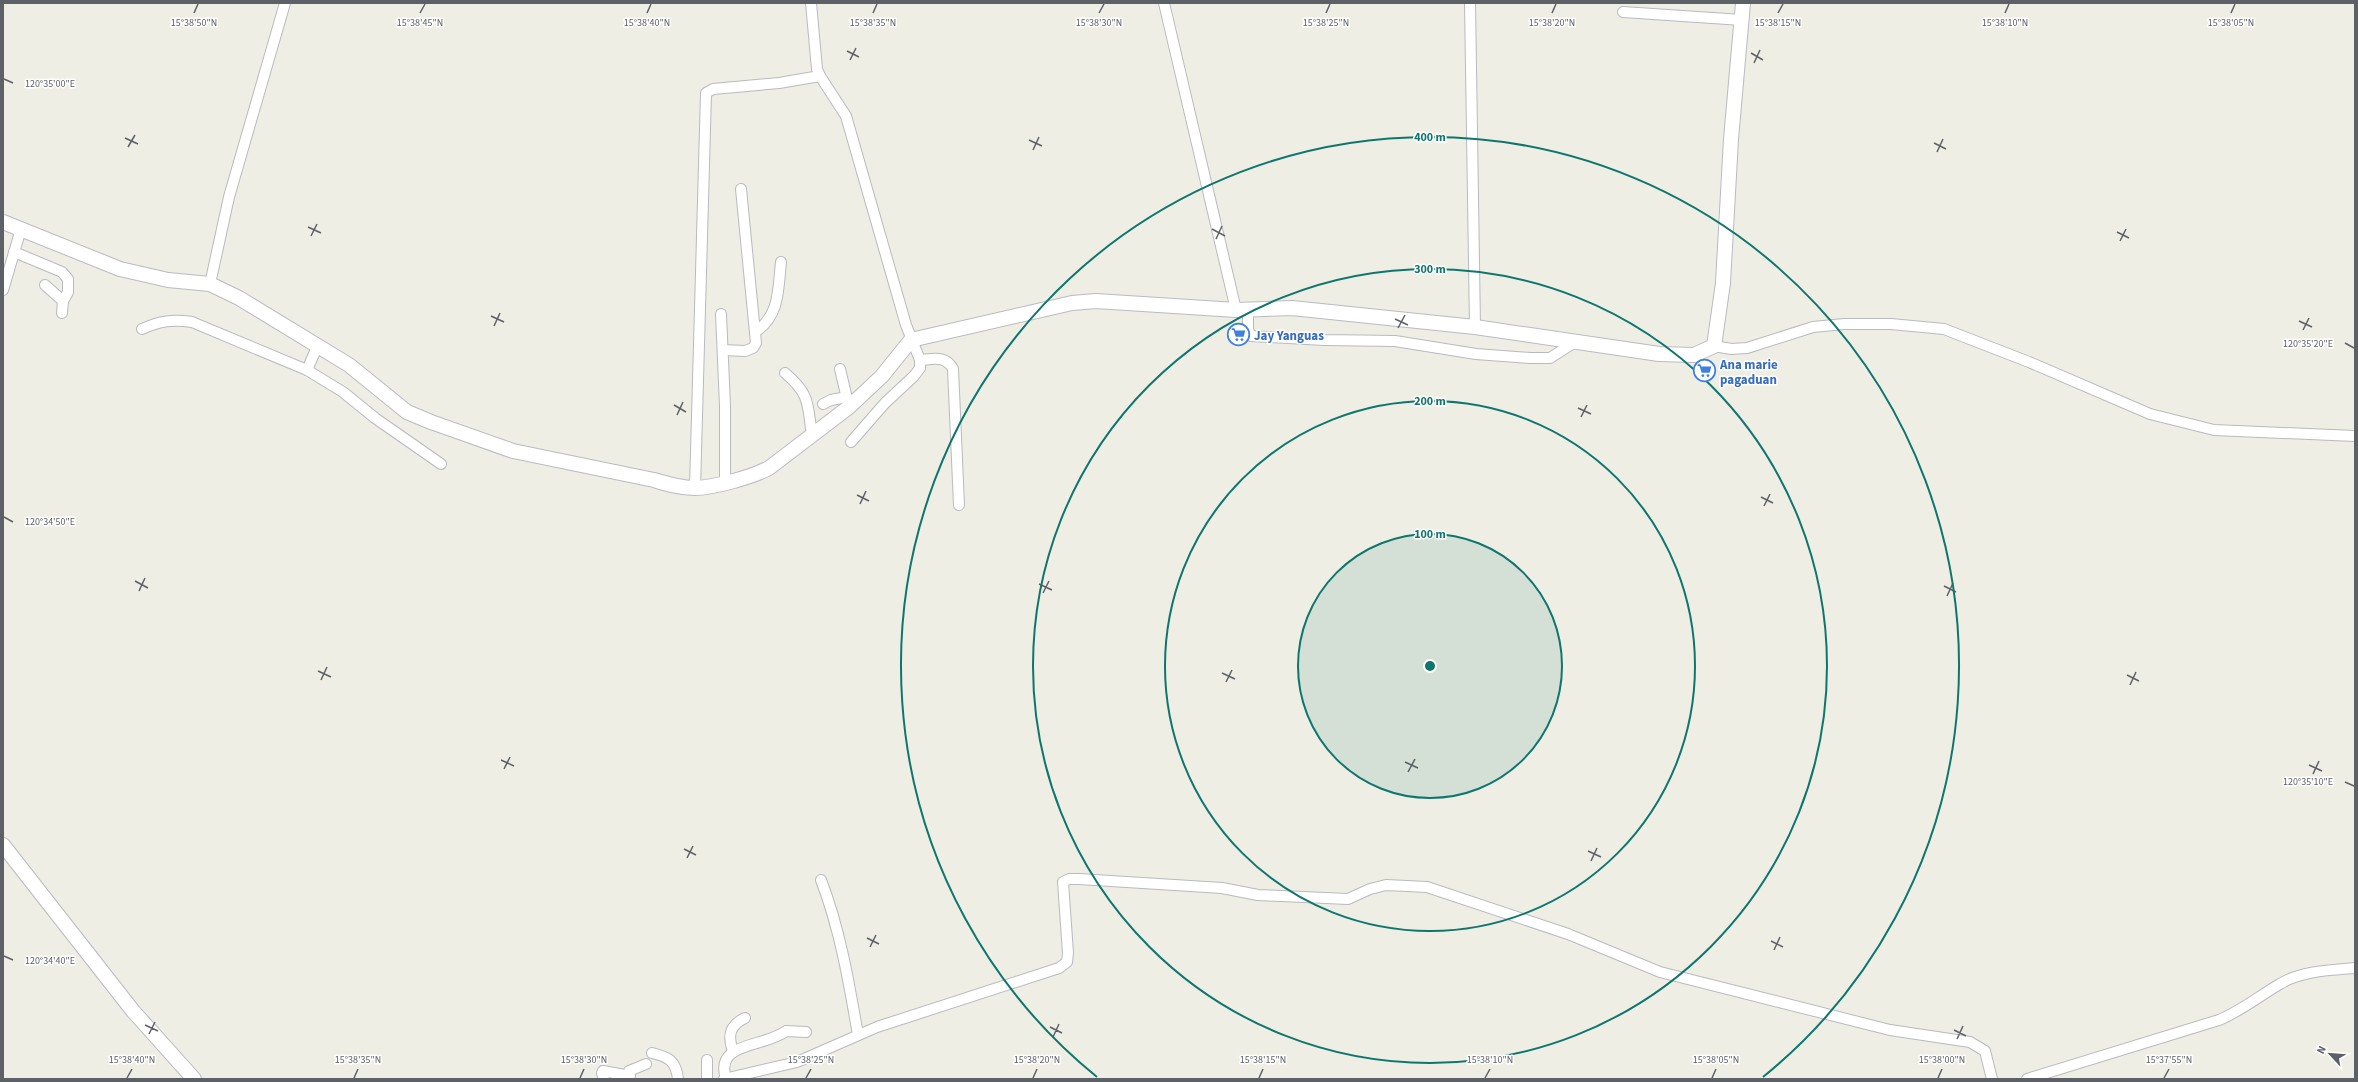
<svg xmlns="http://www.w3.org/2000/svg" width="2358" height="1082" font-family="'Source Sans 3',sans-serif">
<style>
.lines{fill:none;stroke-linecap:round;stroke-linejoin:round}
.street-casing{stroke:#b8babf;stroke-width:12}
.secondary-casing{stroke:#b9bbc1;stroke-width:16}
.street{stroke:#fff;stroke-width:10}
.secondary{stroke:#fff;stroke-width:14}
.ticks{fill:none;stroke:#5d6066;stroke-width:1.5}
.ring{fill:none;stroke:#0f766e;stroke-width:2}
.labels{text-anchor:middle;stroke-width:3;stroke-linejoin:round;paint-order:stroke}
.shop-label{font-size:13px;font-weight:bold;fill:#366cbe;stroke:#fff;text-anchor:start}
.ticks-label{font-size:10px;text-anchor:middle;fill:#5d6066;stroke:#fff;stroke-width:3;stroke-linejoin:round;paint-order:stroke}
.centre{fill:#0f766e;stroke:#fff;stroke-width:2}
.ring-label{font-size:12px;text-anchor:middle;font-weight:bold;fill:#0f766e;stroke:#fff;stroke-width:3;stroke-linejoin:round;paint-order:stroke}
</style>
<rect width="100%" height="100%" fill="#efeee5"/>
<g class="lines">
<defs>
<g id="street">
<path d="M811 3 817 69 820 76 846 116 906 325 920 360V368L914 376 885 403 851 442"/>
<path d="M1164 3 1236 310"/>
<path d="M1470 3 1475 327"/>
<path d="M1623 12 1742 20"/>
<path d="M14 252 62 272 68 279V292L63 301 62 313"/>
<path d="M210 284 229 197 285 3"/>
<path d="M45 285 63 301"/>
<path d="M3 290 21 229"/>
<path d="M1248 309V330L1251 336 1324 340 1395 341 1476 354 1530 358H1550L1575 342"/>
<path d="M721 314 725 406V482"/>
<path d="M142 329C160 321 172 319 192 322L307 370 343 392 375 418 441 464"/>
<path d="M755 332C780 316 778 289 781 262"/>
<path d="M1714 346 1731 349 1747 348 1813 327 1844 324H1891L1944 329 2029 362 2150 414 2214 430 2355 436"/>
<path d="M723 350 745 351 753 348 756 343 741 189"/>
<path d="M920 360C933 359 946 355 953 369L959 505"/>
<path d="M840 369 849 407"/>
<path d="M307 370 317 347"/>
<path d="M785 373C811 395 807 404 812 435"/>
<path d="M823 404 831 400 847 397"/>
<path d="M695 488 706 93 713 89 779 83 820 76"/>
<path d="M821 880C840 929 849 983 858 1035"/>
<path d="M733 1051C727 1035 730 1025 745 1018"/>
<path d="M652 1053C669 1057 676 1061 678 1079"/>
<path d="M629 1071 646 1064"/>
<path d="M604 1079 602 1073 603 1071 630 1076"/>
<path d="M707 1079V1060"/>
<path d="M724 1079 797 1062 877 1027 1059 968 1067 962 1068 953 1063 882 1069 879H1079L1222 888 1258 895 1348 899 1370 889 1386 885 1427 887 1568 934 1660 972 1890 1030 1970 1042 1985 1051 1992 1079"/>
<path d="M726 1079C714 1041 764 1048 786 1031L806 1032"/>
<path d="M2027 1079 2219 1020C2241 1011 2259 996 2280 984 2300 971 2331 970 2355 968"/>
</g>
<g id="secondary">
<path d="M3 222 120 269 168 280 210 284 239 298 349 365 407 412 431 422 513 451 654 480C667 484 680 488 694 488 713 488 752 477 769 468L849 407 882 376 911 340 1072 303 1096 301 1236 310 1292 308 1475 327 1659 354 1694 355 1714 346 1723 283 1731 139 1743 3"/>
<path d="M3 845 133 1011 194 1079"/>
</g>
</defs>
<use href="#street" class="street-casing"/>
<use href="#secondary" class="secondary-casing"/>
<use href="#street" class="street"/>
<use href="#secondary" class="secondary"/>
</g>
<path class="ticks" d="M194 13 198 4M420 13 425 4M647 13 651 4M873 13 877 4M1099 13 1104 4M1326 13 1330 4M1552 13 1556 4M1778 13 1783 4M2005 13 2009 4M2231 13 2235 4M847 51 859 57M1751 53 1763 60M850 60 856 48M1754 63 1760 50M4 79 13 83M125 138 138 144M1029 140 1042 146M1934 143 1946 149M128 147 135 135M1033 150 1039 137M1937 152 1943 139M308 227 321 233M1212 229 1225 236M2117 232 2129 238M311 236 317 224M1216 239 1222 226M2120 241 2126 229M491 316 504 322M1395 319 1408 325M2299 321 2312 327M494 326 500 313M1398 328 1405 315M2303 330 2309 318M2345 343 2354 348M674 405 686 412M1578 408 1591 414M677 415 683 402M1581 417 1587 405M857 495 869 501M1761 497 1773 503M860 504 866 491M1764 506 1770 494M4 517 13 522M135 581 148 588M1039 584 1052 590M1944 586 1956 592M139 591 145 578M1043 593 1049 581M1947 596 1953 583M318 671 331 677M1222 673 1235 679M2127 675 2139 681M321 680 327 667M1226 682 1232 670M2130 685 2136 672M501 760 514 766M1405 762 1418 768M2309 765 2322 771M504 769 510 757M1408 772 1415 759M2313 774 2319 761M2345 782 2354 786M684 849 696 855M1588 851 1601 857M687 858 693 846M1591 861 1597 848M867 938 879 944M1771 941 1783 947M870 947 876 935M1774 950 1780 937M4 956 13 960M145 1025 158 1031M1050 1027 1062 1033M1954 1030 1966 1036M149 1034 155 1022M1053 1037 1059 1024M1957 1039 1963 1026M127 1078 132 1069M354 1078 358 1069M580 1078 584 1069M806 1078 811 1069M1033 1078 1037 1069M1259 1078 1263 1069M1485 1078 1490 1069M1712 1078 1716 1069M1938 1078 1942 1069M2164 1078 2169 1069"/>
<circle cx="1430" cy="666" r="132" fill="#0f766e" fill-opacity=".12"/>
<g class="ring">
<circle cx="1430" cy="666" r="132"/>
<circle cx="1430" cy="666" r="265"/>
<circle cx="1430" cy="666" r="397"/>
<path d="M1097 1077A529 529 0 1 1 1763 1077"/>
</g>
<defs>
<symbol id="supermarket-ring" viewBox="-11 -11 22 22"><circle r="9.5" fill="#fff" stroke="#3f7fe0" stroke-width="1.5"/><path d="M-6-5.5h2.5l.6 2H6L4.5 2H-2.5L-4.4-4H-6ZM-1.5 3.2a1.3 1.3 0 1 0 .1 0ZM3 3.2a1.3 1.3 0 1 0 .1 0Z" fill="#3f7fe0"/></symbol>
</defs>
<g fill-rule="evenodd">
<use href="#supermarket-ring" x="1226" y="322" width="25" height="25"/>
<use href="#supermarket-ring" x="1692" y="358" width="25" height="25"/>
</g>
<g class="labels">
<g class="shop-label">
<text x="1254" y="340">Jay Yanguas</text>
<text x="1720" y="369">Ana marie<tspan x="1720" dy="15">pagaduan</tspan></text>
</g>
</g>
<g class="ticks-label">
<text x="194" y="26">15°38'50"N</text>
<text x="420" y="26">15°38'45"N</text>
<text x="873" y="26">15°38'35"N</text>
<text x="1326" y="26">15°38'25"N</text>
<text x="1552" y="26">15°38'20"N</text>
<text x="1778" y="26">15°38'15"N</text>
<text x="2231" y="26">15°38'05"N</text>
<text x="647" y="26">15°38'40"N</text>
<text x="1099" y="26">15°38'30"N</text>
<text x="2005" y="26">15°38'10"N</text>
<text x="50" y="87">120°35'00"E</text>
<text x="2308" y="347">120°35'20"E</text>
<text x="50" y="525">120°34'50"E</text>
<text x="2308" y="785">120°35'10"E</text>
<text x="50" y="964">120°34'40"E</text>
<text x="132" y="1063">15°38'40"N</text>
<text x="358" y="1063">15°38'35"N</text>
<text x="584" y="1063">15°38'30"N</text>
<text x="811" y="1063">15°38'25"N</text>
<text x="1037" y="1063">15°38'20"N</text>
<text x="1263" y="1063">15°38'15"N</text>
<text x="1490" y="1063">15°38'10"N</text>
<text x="1716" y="1063">15°38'05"N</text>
<text x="1942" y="1063">15°38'00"N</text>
<text x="2169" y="1063">15°37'55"N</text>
</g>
<circle cx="1430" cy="666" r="6" class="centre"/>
<g class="ring-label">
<text x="1430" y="141">400 m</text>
<text x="1430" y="273">300 m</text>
<text x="1430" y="405">200 m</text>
<text x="1430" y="538">100 m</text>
</g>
<rect width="2358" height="1082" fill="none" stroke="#5d6066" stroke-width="8"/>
<g transform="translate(2330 1054) rotate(296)" stroke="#ffffff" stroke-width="3" paint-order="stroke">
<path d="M0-3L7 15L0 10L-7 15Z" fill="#5d6066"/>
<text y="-6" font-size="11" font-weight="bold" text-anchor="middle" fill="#5d6066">N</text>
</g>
</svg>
